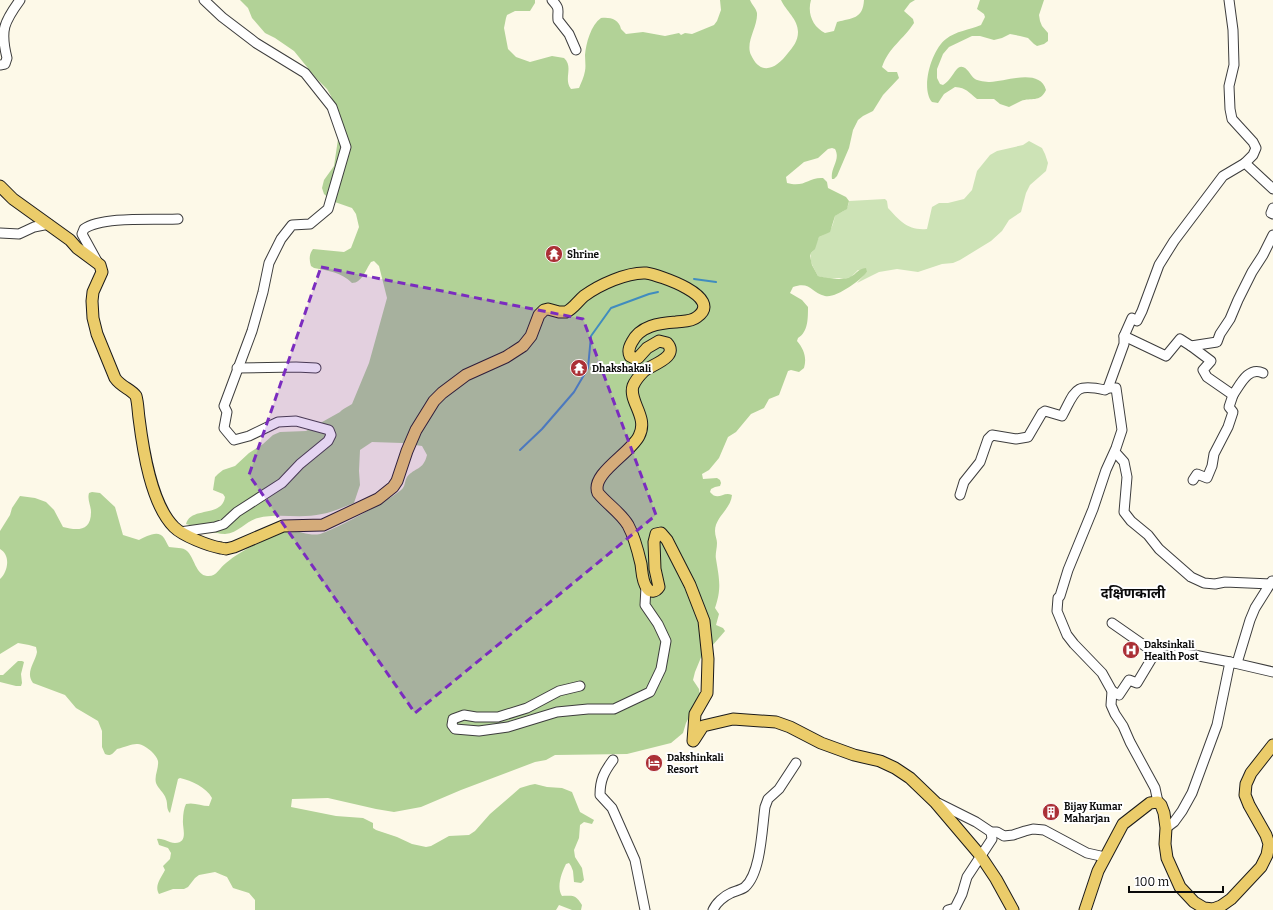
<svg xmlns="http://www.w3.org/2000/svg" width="1273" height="910" font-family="Bitter,'Noto Sans Devanagari',serif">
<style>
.green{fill:#cde3b6}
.forest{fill:#b2d297}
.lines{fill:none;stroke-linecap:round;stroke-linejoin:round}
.stream{stroke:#408cbf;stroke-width:2}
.minor-casing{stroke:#3d3d3d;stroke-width:11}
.major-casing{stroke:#1b1b1b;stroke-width:13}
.minor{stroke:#fff;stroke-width:9}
.major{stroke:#ebcc6a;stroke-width:11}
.marked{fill:#7b2cbf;fill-opacity:0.2;stroke:#7b2cbf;stroke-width:3;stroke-dasharray:8 5;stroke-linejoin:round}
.labels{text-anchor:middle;stroke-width:4;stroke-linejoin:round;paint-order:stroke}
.poi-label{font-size:10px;font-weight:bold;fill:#0a0a0a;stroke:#fff;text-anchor:start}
.district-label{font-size:14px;font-weight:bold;fill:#0a0a0a;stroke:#fff}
</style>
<rect width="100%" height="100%" fill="#fdf9e8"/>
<path class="green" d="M1029 141 1042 148 1045 154 1048 163 1046 171 1030 185 1026 193 1021 212 1009 220 1002 231 991 241 960 260 953 263 942 264 918 272 897 269 879 272 857 283 867 272 858 270 851 277 844 279 839 278 829 279 818 276C814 268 809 262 811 253L813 251 819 237C831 231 832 229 835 216 842 211 848 211 849 201L885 199 887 201 888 208C899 220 908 231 927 229L932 207 939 203H948L964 199 972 190 977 171 990 155 997 151 1023 145Z"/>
<g class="forest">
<path d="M240 0H535V3L530 11H515L507 15 506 18 504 28 508 49 516 57 530 62 552 56 564 58C574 67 563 79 571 89L579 88C581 83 584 77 585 71 586 66 585 60 585 55 586 43 591 25 601 18 610 17 619 19 621 29L626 34 643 32 665 36 679 33 681 35 685 33 692 34 714 25 717 21 721 10 720 0H750C752 5 756 8 757 13 758 27 745 42 751 55 761 77 777 68 788 53 793 47 798 41 798 32 798 19 786 11 781 0H811C807 14 813 27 825 33L834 31 837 22C852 18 863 19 864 0H915L910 3 904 11 913 19 914 23C903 40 889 47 882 67L888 72H897L899 78 883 95 873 111 863 116 858 120 853 130 849 148 837 176 834 179H832C830 168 841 160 835 149L832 148 828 149 818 158 804 162 786 177 787 183C805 188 808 177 823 178L827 182 828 188 846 197 849 201 847 209 835 216 830 232 819 237 815 249 811 253 810 256 812 265 818 276C826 278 843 281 850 277 857 274 857 269 866 268L867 272C861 280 835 299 825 296 811 293 811 281 793 287L790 293 802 300 808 307C808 319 808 332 798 338L797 341C804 349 807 358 804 368L799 372 791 370 788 371 779 395 769 399 764 408 751 414 736 432 728 437 719 458 709 470 702 474 703 479 717 478 720 480 721 483 720 486 715 487 711 489 710 492C718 502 723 491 732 495 731 509 715 517 715 531 715 536 717 539 717 543 717 549 715 554 716 559 719 578 722 588 715 608L719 614 716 625 723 628 725 631 712 646 702 655 695 672 693 680 699 689 700 696 686 723 683 733 671 743 627 754 555 755 546 760 535 762 461 790 421 807 394 812 376 809 328 798 292 799 291 807 336 816 363 818 373 823V828L376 830 397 837 412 844 426 847 431 846 449 836 469 835 475 831 490 814 520 788 530 785 535 784 547 787 562 788 572 792 580 812 594 820 592 824 584 822 580 825 579 838 574 850 575 857 582 868 584 880 581 883 574 882 573 871 571 866 569 863 566 864C562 872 556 887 562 896 573 896 575 894 582 905L581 910H572L559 905 556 910H255V900L249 893 233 888 227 877 215 872 199 875 195 878 188 887 184 889H173L159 894C154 886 161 878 165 870L163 866 170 859 171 853 168 848 159 845 157 839C164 838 168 843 175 843 189 843 182 827 183 820 183 814 184 808 186 804 194 802 201 806 209 806L212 798C206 787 192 781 180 778L178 779 170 813C166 809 168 804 166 799 164 792 158 789 156 783 154 776 159 768 158 761 157 757 154 754 151 751 137 739 133 745 117 749 113 753 111 757 105 754L102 747V731L98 721 76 708 65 695 33 683C25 672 35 663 37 652L36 647 29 645 18 643 0 654V579C8 572 11 555 0 549V531L10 515 12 508 20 496 35 498 46 502 54 510 63 527C78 531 91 531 91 512 91 505 87 500 89 493L92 492 100 493 115 507 123 535 139 540C146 537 158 529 164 538 166 541 167 544 169 547 175 548 183 547 187 551 194 557 196 575 207 576 217 577 219 568 226 563 242 549 263 541 282 533 294 527 307 537 320 534 332 531 396 497 403 488 405 485 405 480 407 477 415 467 423 471 427 455L422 446 402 443 372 442 360 450 359 471 360 485 354 503C344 507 333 512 322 514 301 519 278 513 258 518 246 521 239 533 225 534 214 534 197 527 186 524 191 506 222 518 225 497L223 494 213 490 215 477 218 474 223 470 235 466 249 453 263 444 273 435 280 432 306 431 340 412C342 409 348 407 352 404L369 363 387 298 379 266 374 261 371 262C366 269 362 283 352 283 341 272 329 271 314 268L311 266C309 260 309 254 313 249L344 252 351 248 359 227 356 214 352 208 332 201 324 194 322 188 324 180 334 166 340 126 331 96 327 89 316 78 294 51 275 38 265 33 252 18 248 8Z"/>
<path d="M980 0H1044L1039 15 1040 21 1042 26 1048 33V41L1044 44 1037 46 1034 44 1028 38 1020 36 1010 34 1002 38 994 40 980 36H972L949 47 943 54 937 69V78L940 84 943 85C951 80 954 71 958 68 966 63 970 76 975 79 978 81 986 82 990 82 1007 81 1040 68 1046 90 1040 103 1031 97 1021 101 1017 103 1013 105 1009 107L1000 104 994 99H977C968 92 967 88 955 87L944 94 938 103 932 102C920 88 932 49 946 39 956 31 969 30 981 25L985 17 984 14 977 9Z"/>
<path d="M18 661H22L24 662 21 674 22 683 21 686H16L0 682V675H3Z"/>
</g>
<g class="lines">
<g class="stream">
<path d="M694 279 716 282"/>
<path d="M520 450 542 429 574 392 588 368 591 336 611 308 649 294 658 292"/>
</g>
<defs>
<g id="minor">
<path d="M552 0C561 10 557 9 558 20L569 34 576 50"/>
<path d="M1229 0 1233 30 1234 65 1229 86 1230 109 1232 119 1253 142 1256 148 1253 155 1245 163"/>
<path d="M0 65 5 64 7 58C0 30 4 22 20 0"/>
<path d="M1273 208 1271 213 1273 214"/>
<path d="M0 233 19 234 34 227 49 224"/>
<path d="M98 263 82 234 84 229C102 216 155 220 178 219"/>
<path d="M1124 336 1166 356 1180 339 1191 346 1217 342 1220 334 1230 319 1238 300 1252 272 1263 255 1273 235"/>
<path d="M1191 346 1211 361 1203 370 1207 377 1233 395C1240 385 1248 366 1263 373"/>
<path d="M237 368 296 367 316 368"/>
<path d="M1115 452 1124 462 1127 477 1124 512 1131 521 1148 535 1159 549 1191 577 1204 583 1215 584 1225 582 1271 584"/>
<path d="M1193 480 1197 474 1207 478 1212 466 1214 454 1228 427 1233 412 1229 407 1233 395"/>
<path d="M960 495 964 482 980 462 988 439 992 435 1016 439 1028 437 1042 413 1045 411 1062 416C1076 390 1074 383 1105 390L1108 388"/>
<path d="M180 532 215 527 224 524 237 512 282 483 300 464 328 441 331 435 329 430 296 421 278 422 249 436 234 440 224 428 227 412 224 406 252 331 263 292 269 263 281 239 292 225 310 224 328 209 346 147 332 107 305 73 256 43 222 17 204 0"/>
<path d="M1112 623 1155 653"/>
<path d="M1237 663 1250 620 1255 608 1272 581"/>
<path d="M580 686 559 691 527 708 498 717H476L464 715 453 719 452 725 455 729 479 731 508 727 557 712 588 709H614L650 692 661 669 666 641 658 624 645 605 646 587"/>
<path d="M1112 691 1119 695 1129 680 1137 683 1155 653 1169 656 1180 654 1194 655 1230 662"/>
<path d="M613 760C604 772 600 780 600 795L612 808 635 860 645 910"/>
<path d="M1158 802 1155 788 1130 742 1123 726 1115 714 1111 705 1112 691 1102 673 1074 644 1067 635 1057 611 1058 598 1060 596 1068 570 1093 509 1106 470 1116 448 1122 430 1116 388H1108L1124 344V336L1132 318 1137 321 1142 311 1159 265 1174 241 1223 176 1245 163 1273 189"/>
<path d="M938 803 976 822 991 832H997L1004 836 1013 835 1025 831 1033 829 1044 830 1087 853 1105 857"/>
<path d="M1166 828 1174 822 1182 811 1192 793 1217 725 1230 662 1273 672"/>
<path d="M713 910C716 903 724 896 731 893 735 891 741 890 745 887 761 873 762 828 765 807L768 799 779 789 796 763"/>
<path d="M948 910 955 908 962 894 967 877 992 839 991 832"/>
</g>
<g id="major">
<path d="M0 186 13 199 70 240 77 248 100 265 102 272 93 292 92 301 93 318 97 334 115 378C121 387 131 389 136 396 138 403 138 411 139 418 143 450 151 504 174 527 183 536 209 546 221 548L226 549 234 547 283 526 323 525 378 499 393 487 397 481 407 451 416 430 434 401 442 393 466 375 506 357 523 346 531 336 539 315 544 310 548 309 559 312H566C573 309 578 301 584 296 599 285 627 272 646 273 659 275 725 297 697 317 691 322 683 321 676 322 659 323 640 326 632 342 629 347 628 352 630 356L634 358H638L647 348 659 341 667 343C680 357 651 365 644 371 640 375 635 381 633 386 628 401 649 417 639 436 631 453 590 474 598 493 607 504 621 513 628 525 634 536 638 551 641 564 642 571 642 582 647 588 650 593 656 592 659 587L655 569 654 542 656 534 661 533 667 540 690 585 704 621 708 659 707 693 695 714 693 741"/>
<path d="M694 740 703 726 733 719 776 722 790 727 821 743 854 755 880 761 895 768 910 778 935 802 980 855 996 879 1013 910"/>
<path d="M1085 910 1098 871 1123 824 1150 803 1158 802 1161 805 1164 813 1166 828 1165 844 1167 858 1180 887 1194 902 1204 908 1213 909 1221 906 1231 899 1261 867 1267 855 1269 844 1266 835 1249 805 1245 795 1246 784 1251 773 1273 745"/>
</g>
</defs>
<use href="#minor" class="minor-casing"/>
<use href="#major" class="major-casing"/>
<use href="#minor" class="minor"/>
<use href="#major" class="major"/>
</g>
<path class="marked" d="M321 267 583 319 656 515 415 713 249 475Z"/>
<defs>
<symbol id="temple-disc" viewBox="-11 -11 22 22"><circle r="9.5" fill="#ab3036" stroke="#fff"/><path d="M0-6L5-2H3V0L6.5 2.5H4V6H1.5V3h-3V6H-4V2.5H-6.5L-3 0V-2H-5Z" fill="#fff"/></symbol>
<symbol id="hospital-disc" viewBox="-11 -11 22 22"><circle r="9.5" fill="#ab3036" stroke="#fff"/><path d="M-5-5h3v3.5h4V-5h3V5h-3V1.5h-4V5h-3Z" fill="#fff"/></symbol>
<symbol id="hotel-disc" viewBox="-11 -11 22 22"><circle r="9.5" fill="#ab3036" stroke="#fff"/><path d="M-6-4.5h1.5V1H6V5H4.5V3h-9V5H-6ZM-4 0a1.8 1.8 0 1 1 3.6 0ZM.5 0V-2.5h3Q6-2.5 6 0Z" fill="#fff"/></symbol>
<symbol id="building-disc" viewBox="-11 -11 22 22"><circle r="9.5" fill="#ab3036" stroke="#fff"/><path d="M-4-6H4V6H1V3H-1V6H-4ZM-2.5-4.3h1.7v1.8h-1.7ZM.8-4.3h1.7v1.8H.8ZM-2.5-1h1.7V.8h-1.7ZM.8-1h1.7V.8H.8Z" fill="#fff"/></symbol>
</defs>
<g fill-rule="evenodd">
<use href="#temple-disc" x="544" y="244" width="20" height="20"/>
<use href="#temple-disc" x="569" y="358" width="20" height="20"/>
<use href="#hospital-disc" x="1121" y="640" width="20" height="20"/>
<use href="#hotel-disc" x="644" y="753" width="20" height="20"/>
<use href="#building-disc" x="1041" y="802" width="20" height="20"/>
</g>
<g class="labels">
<g class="poi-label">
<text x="567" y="258">Shrine</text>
<text x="592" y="372">Dhakshakali</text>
<text x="1144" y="648">Daksinkali<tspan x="1144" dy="12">Health Post</tspan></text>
<text x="667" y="761">Dakshinkali<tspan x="667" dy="12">Resort</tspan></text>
<text x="1064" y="810">Bijay Kumar<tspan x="1064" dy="12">Maharjan</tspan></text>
</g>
<g class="district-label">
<text x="1133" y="598">दक्षि‍णकाली</text>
</g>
</g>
<path d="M1129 886v6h94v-6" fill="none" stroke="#0a0a0a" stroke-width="2"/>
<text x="1135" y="886" font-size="12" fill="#0a0a0a" stroke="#ffffff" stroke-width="3" paint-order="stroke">100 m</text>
</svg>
